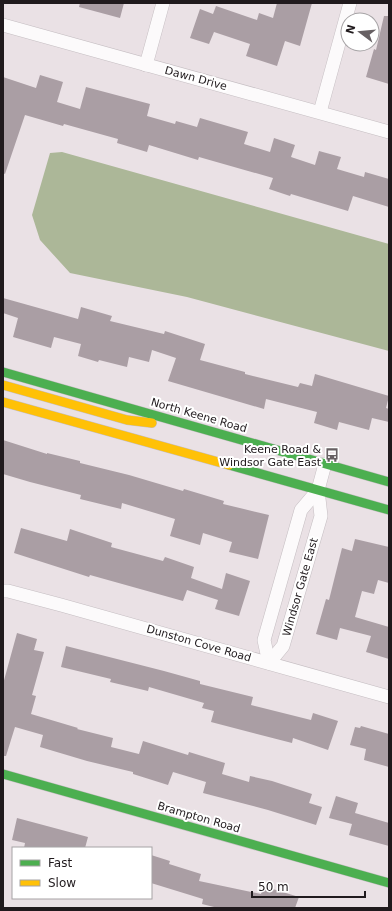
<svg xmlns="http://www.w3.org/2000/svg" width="392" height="911" font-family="'DejaVu Sans',sans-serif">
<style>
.water{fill:#acb798}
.building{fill:#aa9ea4}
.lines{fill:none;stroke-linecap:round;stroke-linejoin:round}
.street-casing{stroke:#c5bec2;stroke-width:14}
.fast-casing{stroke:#c5bec2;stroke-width:10}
.slow-casing{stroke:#c5bec2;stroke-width:10}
.street{stroke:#fcfafb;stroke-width:13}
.fast{stroke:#4caf50;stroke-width:9}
.slow{stroke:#ffc107;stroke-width:9}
.labels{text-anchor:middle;stroke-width:4;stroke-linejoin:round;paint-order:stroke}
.street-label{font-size:11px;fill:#201a1d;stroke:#fff}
.poi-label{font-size:11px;fill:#201a1d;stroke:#fff;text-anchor:end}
</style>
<rect width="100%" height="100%" fill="#eae1e5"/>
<path class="water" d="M62 152 389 244V351L187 297 70 273 40 240 32 215 50 153Z"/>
<g class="building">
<path d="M80 3H124L120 18 79 7Z"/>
<path d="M277 3H312L300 46 285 41 277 66 246 56 250 44 214 32 209 44 190 38 200 9 213 14 216 6 257 20 259 13 273 18Z"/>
<path d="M384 16H389V84L366 77 374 49 376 50Z"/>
<path d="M40 75 63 82 57 102 80 109 86 87 150 104 147 116 175 124 176 121 197 127 200 118 248 132 244 144 270 152 274 138 295 145 291 157 315 165 319 151 341 157 337 169 364 177 365 172 389 179V207L353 196 348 211 291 194 290 196 269 189 273 178 199 157 198 160 149 145 147 152 117 143 118 139 64 124 63 126 25 115 5 174 3 173V77L36 88Z"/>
<path d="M3 298 78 319 81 307 112 316 110 321 164 334 165 331 205 344 200 360 245 372V374L298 387 300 383 312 386 315 374 389 396 386 408 389 409V422L372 418 369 430 339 422 337 430 314 423 317 412 266 399 264 409 168 381 176 358 152 350 149 362 129 357 127 367 99 360 98 362 78 356 81 344 54 337 51 348 13 337 18 318 3 313Z"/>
<path d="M3 440 47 454V453L80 461V463L129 475 183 491 184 489 224 501 223 504 269 515 258 559 229 552 232 542 203 533 200 545 170 536 175 519 122 503 121 509 80 499 81 495 30 482 3 474Z"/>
<path d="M21 528 67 541 70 529 112 543 111 547 163 561 165 557 194 567 191 578 222 589 226 573 250 581 239 616 215 609 218 600 187 590 183 601 90 575 89 577 14 553Z"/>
<path d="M355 539 389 547V583L378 580 374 594 362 591 355 617 389 627V659L366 652 371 636 340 628 337 640 316 634 326 599 329 600 342 548 352 551Z"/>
<path d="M17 633 37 639 34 650 44 652 32 695 36 696 31 714 78 728 77 729 113 738 111 747 139 754 143 741 188 755 189 752 225 763 222 774 249 782 250 776 272 781 312 794 309 803 322 807 316 825 268 810 203 793 206 782 173 772 168 785 133 774V772L87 761 40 747 43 735 15 727 6 756H3V684Z"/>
<path d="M66 646 164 671 200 681V684L253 697 251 705 311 720 313 713 338 721 328 750 293 738 292 743 211 722 214 711 202 708 204 703 149 687 148 691 110 682 111 679 61 667Z"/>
<path d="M361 726 389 734V767L364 760 366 749 350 745 355 727 360 728Z"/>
<path d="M336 796 358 803 355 813 389 823V846L349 835 352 824 329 818Z"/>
<path d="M17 818 88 837 85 848H24L25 843 12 840Z"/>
<path d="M151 855 170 861 169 864 201 874 199 881 261 894 263 886 299 897 295 908H218L202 904 203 899 151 883Z"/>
</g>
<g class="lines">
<defs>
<g id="street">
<path d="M3 25 389 132"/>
<path d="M146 65 163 3"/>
<path d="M320 112 350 3"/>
<path d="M3 591H8L61 605 389 697"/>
<path d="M269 663 283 646 321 516 318 490 325 464"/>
<path d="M269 663 264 640 301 510 318 490"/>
</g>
<g id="fast">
<path d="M3 372 389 482"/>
<path d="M229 465 389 510"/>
<path d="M3 774 389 883"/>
</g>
<g id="slow">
<path d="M3 385 127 420 152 423"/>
<path d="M3 402 229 465"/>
</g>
</defs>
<use href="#street" class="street-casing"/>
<use href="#fast" class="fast-casing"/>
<use href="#slow" class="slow-casing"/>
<use href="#street" class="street"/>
<use href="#fast" class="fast"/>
<use href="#slow" class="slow"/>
</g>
<defs>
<symbol id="bus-bare" viewBox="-9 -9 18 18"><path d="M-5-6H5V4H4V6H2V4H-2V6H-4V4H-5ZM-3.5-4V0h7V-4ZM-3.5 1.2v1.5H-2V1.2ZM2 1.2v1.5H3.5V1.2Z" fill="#676063" stroke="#fff" stroke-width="2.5" paint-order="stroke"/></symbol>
</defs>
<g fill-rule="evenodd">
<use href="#bus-bare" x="322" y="445" width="20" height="20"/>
</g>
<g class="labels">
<g class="street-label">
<text transform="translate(196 78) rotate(15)" y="4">Dawn Drive</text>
<text transform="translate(199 415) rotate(16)" y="4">North Keene Road</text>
<text transform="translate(300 587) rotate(-74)" y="4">Windsor Gate East</text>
<text transform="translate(199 643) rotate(16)" y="4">Dunston Cove Road</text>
<text transform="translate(199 817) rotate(16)" y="4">Brampton Road</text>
</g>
<g class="poi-label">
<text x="321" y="453">Keene Road &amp;<tspan x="321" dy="13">Windsor Gate East</tspan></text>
</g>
</g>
<rect width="392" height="911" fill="none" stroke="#201a1d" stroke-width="8"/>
<rect x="12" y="847" width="140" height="52" fill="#ffffff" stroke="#a6a3a5"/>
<rect x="20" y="860" width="20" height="6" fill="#4caf50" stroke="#a6a3a5"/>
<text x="48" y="867" font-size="12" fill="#201a1d">Fast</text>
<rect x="20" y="880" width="20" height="6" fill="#ffc107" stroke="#a6a3a5"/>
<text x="48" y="887" font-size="12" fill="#201a1d">Slow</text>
<g transform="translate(360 32) rotate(286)"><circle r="19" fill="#ffffff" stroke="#a6a3a5"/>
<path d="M0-3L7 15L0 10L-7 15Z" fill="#676063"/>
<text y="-6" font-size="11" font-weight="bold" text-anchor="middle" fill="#201a1d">N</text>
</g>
<path d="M252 891v6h113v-6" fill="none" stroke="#201a1d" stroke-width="2"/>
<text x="258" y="891" font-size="12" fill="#201a1d" stroke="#ffffff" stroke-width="3" paint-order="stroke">50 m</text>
</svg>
